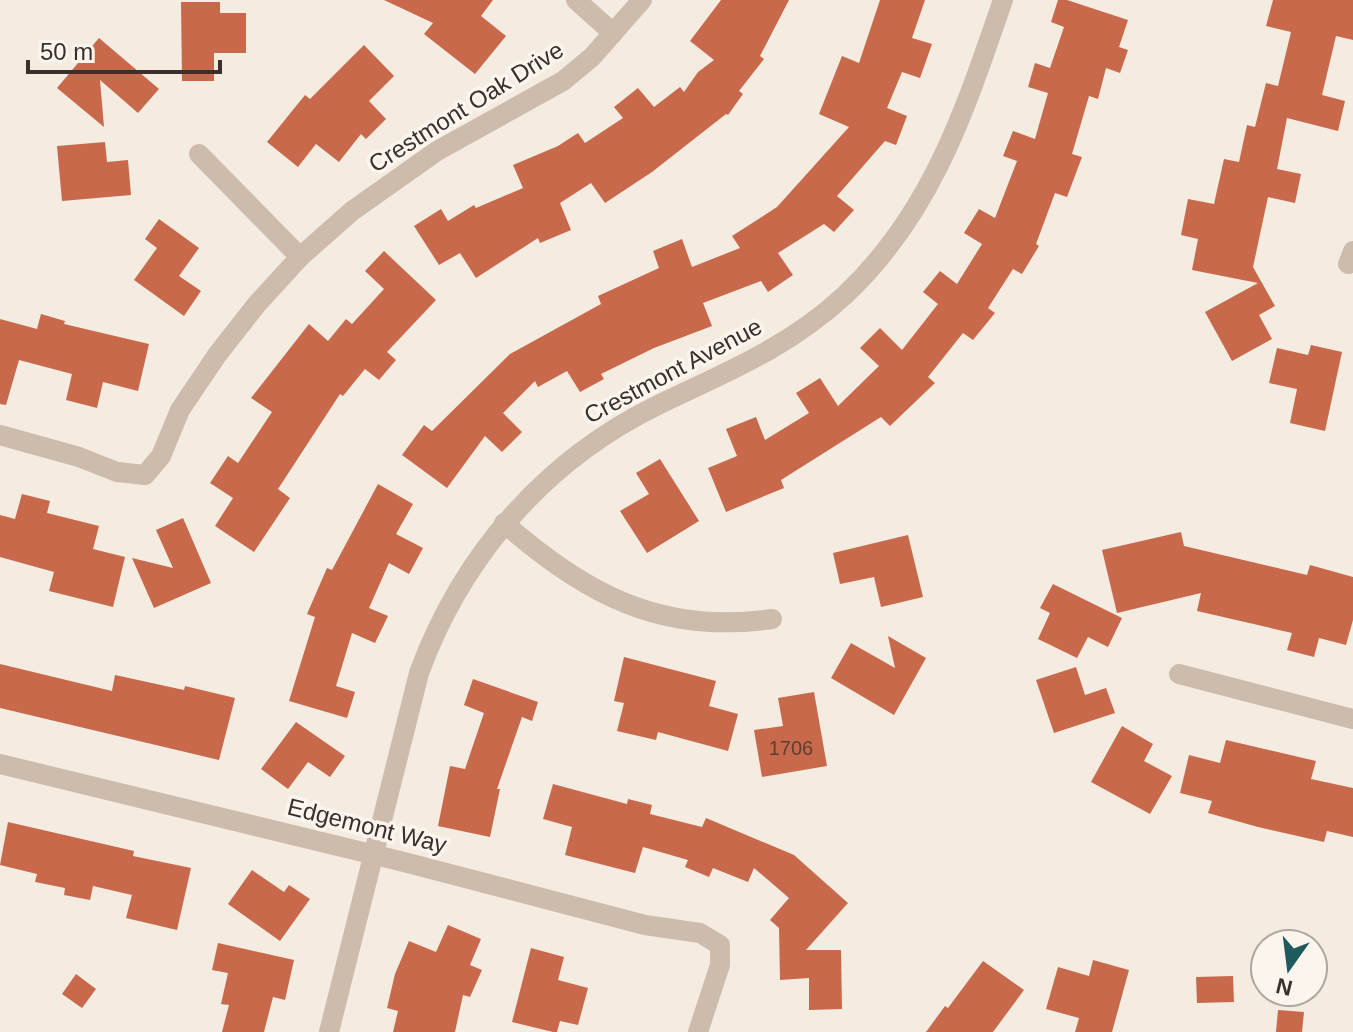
<svg xmlns="http://www.w3.org/2000/svg" width="1353" height="1032" font-family="Helvetica,sans-serif">
<style>
.building{fill:#c8694b}
.lines{fill:none;stroke-linecap:round;stroke-linejoin:round}
.minor{stroke:#cdbbac;stroke-width:20}
.labels{text-anchor:middle;stroke-width:7;stroke-linejoin:round;paint-order:stroke}
.number-label{font-size:20px;fill:#5e3e33}
.street-label{font-size:24px;fill:#3b302b;stroke:#fbf5ee}
</style>
<rect width="100%" height="100%" fill="#f4ebe1"/>
<g class="building">
<path d="M384 0H493L481 16 506 36 475 74 424 34 433 23Z"/>
<path d="M721 0H789L760 56 764 59 739 91 743 94 728 115 726 114 652 172 605 203 591 183 560 203 571 230 540 243 538 238 476 278 460 253 439 265 414 226 441 209 448 221 474 205 476 208 523 188 513 165 558 146 578 133 585 143 623 118 614 107 638 88 654 107 680 87 684 92 698 72 714 60 690 41Z"/>
<path d="M880 0H925L912 38 932 44 920 78 902 72 887 108 907 116 896 145 885 141 837 196 854 210 834 232 824 224 778 253 793 275 768 292 761 281 703 303 712 326 654 348 601 374 604 379 580 392 567 371 538 387 535 381 503 413 522 432 502 452 485 436 447 488 402 455 424 425 432 431 510 354 601 304 598 296 659 268 653 251 682 239 692 267 740 248 732 236 777 207 849 127 819 114 842 56 859 63Z"/>
<path d="M1058 0H1067L1128 20 1119 47 1128 50 1120 73 1106 68 1098 99 1089 96 1072 154 1082 157 1067 197 1055 193 1036 244 1039 246 1022 274 1013 269 988 308 995 313 973 340 963 333 928 377 935 383 890 426 881 417 781 480 784 488 726 512 708 468 737 456 726 429 756 417 765 440 809 413 796 393 820 378 838 406 879 366 860 348 880 328 902 350 938 304 923 292 940 271 957 284 982 244 964 233 979 209 995 218 1017 161 1003 156 1013 131 1035 139 1048 93 1028 87 1035 63 1050 68 1064 27 1051 22Z"/>
<path d="M1273 0H1353V40L1336 36 1322 95 1345 101 1338 131 1287 118 1277 169 1301 174 1295 203 1268 197 1253 267 1275 306 1259 315 1272 339 1232 361 1205 312 1258 283 1192 270 1198 239 1181 235 1188 199 1214 204 1224 159 1239 162 1247 125 1255 127 1266 83 1278 86 1291 32 1266 26Z"/>
<path d="M181 2H220V13H246V53H214V81H182Z"/>
<path d="M99 38 159 89 138 113 100 80 104 127 57 88Z"/>
<path d="M364 45 394 76 369 101 386 119 366 139 361 134 339 162 316 144 298 167 267 142 305 95 310 99Z"/>
<path d="M105 142 107 162 128 160 131 195 62 201 57 146Z"/>
<path d="M159 219 199 248 179 276 201 291 184 316 134 280 157 248 145 239Z"/>
<path d="M384 251 436 300 387 352 396 360 379 380 365 369 343 396 340 394 278 489 290 498 254 552 215 526 233 498 210 483 228 456 238 463 272 412 251 398 309 324 328 341 346 319 352 324 384 289 365 271Z"/>
<path d="M41 314 65 321 64 324 149 344 138 391 103 382 97 408 66 400 72 374 19 360 6 405 0 404V319L37 329Z"/>
<path d="M1311 345 1342 352 1325 431 1290 423 1297 389 1269 383 1277 348 1308 355Z"/>
<path d="M660 459 699 521 647 553 620 511 649 494 636 473Z"/>
<path d="M378 484 413 504 396 534 423 548 409 574 389 563 369 608 388 616 375 643 352 633 336 686 355 692 347 718 289 701 315 617 307 614 327 568 332 570Z"/>
<path d="M22 494 50 501 47 513 99 526 93 549 125 557 113 607 49 591 54 572 0 557V515L15 519Z"/>
<path d="M183 518 211 583 154 608 132 558 173 568 156 530Z"/>
<path d="M1181 532 1184 546 1307 575 1310 565 1353 577V620L1346 645 1319 638 1314 657 1287 650 1292 633 1197 611 1201 593 1117 613 1102 550Z"/>
<path d="M908 535 923 597 881 607 874 577 840 584 833 553Z"/>
<path d="M1053 584 1122 618 1108 647 1088 637 1077 658 1038 639 1050 613 1040 608Z"/>
<path d="M888 636 926 658 894 715 831 678 851 643 895 668Z"/>
<path d="M624 657 716 681 709 706 738 714 728 751 658 732 656 740 617 731 624 703 614 701Z"/>
<path d="M0 664 112 691 115 675 184 690 185 686 235 698 219 760 0 708Z"/>
<path d="M1076 667 1085 695 1106 688 1115 713 1054 733 1036 680Z"/>
<path d="M473 679 538 702 532 721 522 717 497 789H500L490 837 438 826 450 766 465 769 484 713 464 705Z"/>
<path d="M814 692 827 766 762 777 754 730 783 726 778 698Z"/>
<path d="M296 722 345 756 330 777 308 762 288 789 261 769Z"/>
<path d="M1122 726 1153 744 1144 761 1172 776 1150 814 1091 782Z"/>
<path d="M1226 740 1316 761 1311 779 1353 788V837L1327 831 1324 842 1258 827 1208 813 1212 801 1180 793 1189 755 1220 763Z"/>
<path d="M553 784 627 804 628 799 652 805 650 814 702 827 706 818 794 855 848 903 806 950H841L842 1009 809 1010V978L780 980 779 928 770 920 789 898 754 868 748 882 713 868 709 877 685 867 688 860 643 847 635 873 565 855 572 827 543 819Z"/>
<path d="M8 822 134 851 133 856 191 868 177 930 126 918 132 895 93 886 90 900 64 895 65 888 35 882 37 874 0 865Z"/>
<path d="M252 870 284 892 289 885 310 899 280 941 228 904Z"/>
<path d="M448 925 481 939 470 965 482 970 470 997 463 995 455 1032H393L398 1011 387 1008 395 974 409 941 436 952Z"/>
<path d="M218 943 294 960 285 1000 273 997 264 1032H222L229 1005 221 1004 228 973 212 970Z"/>
<path d="M531 948 564 957 558 980 588 988 578 1025 560 1021 557 1032H553L512 1022Z"/>
<path d="M1093 960 1129 970 1112 1032H1075L1079 1018 1046 1009 1058 967 1089 976Z"/>
<path d="M983 961 1024 990 993 1032H926L945 1006 948 1008Z"/>
<path d="M76 974 96 989 82 1008 62 994Z"/>
<path d="M1233 976 1234 1002 1197 1003 1196 977Z"/>
<path d="M1278 1010 1304 1012 1302 1032H1276Z"/>
</g>
<g class="lines">
<g class="minor">
<path d="M576 0 613 33"/>
<path d="M199 154 300 257"/>
<path d="M1348 264 1353 251"/>
<path d="M0 435 79 457 117 472 145 475 161 456 180 410 217 355 257 304 300 257 352 211 437 151 563 81 592 57 642 0"/>
<path d="M504 523C585 594 661 635 772 619"/>
<path d="M1179 674 1353 719"/>
<path d="M0 764 404 862 645 925 700 933 720 945V965L698 1032"/>
<path d="M329 1032 419 673C462 556 545 460 658 405 726 372 788 348 845 295 932 213 965 110 1003 0"/>
</g>
</g>
<g class="labels">
<g class="number-label">
<text x="791" y="755">1706</text>
</g>
<g class="street-label">
<text transform="translate(466 107) rotate(-32)" y="8">Crestmont Oak Drive</text>
<text transform="translate(673 371) rotate(-28)" y="8">Crestmont Avenue</text>
<text transform="translate(367 826) rotate(14)" y="8">Edgemont Way</text>
</g>
</g>
<g transform="translate(1289 968) rotate(194)"><circle r="38" fill="#fbf5ee" stroke="#aea6a0" stroke-width="2"/>
<path d="M0-6L14 30L0 20L-14 30Z" fill="#1f5a5e"/>
<text y="-12" font-size="22" font-weight="bold" text-anchor="middle" fill="#3b302b">N</text>
</g>
<path d="M28 60v12h192v-12" fill="none" stroke="#3b302b" stroke-width="4"/>
<text x="40" y="60" font-size="24" fill="#3b302b" stroke="#fbf5ee" stroke-width="6" paint-order="stroke">50 m</text>
</svg>
